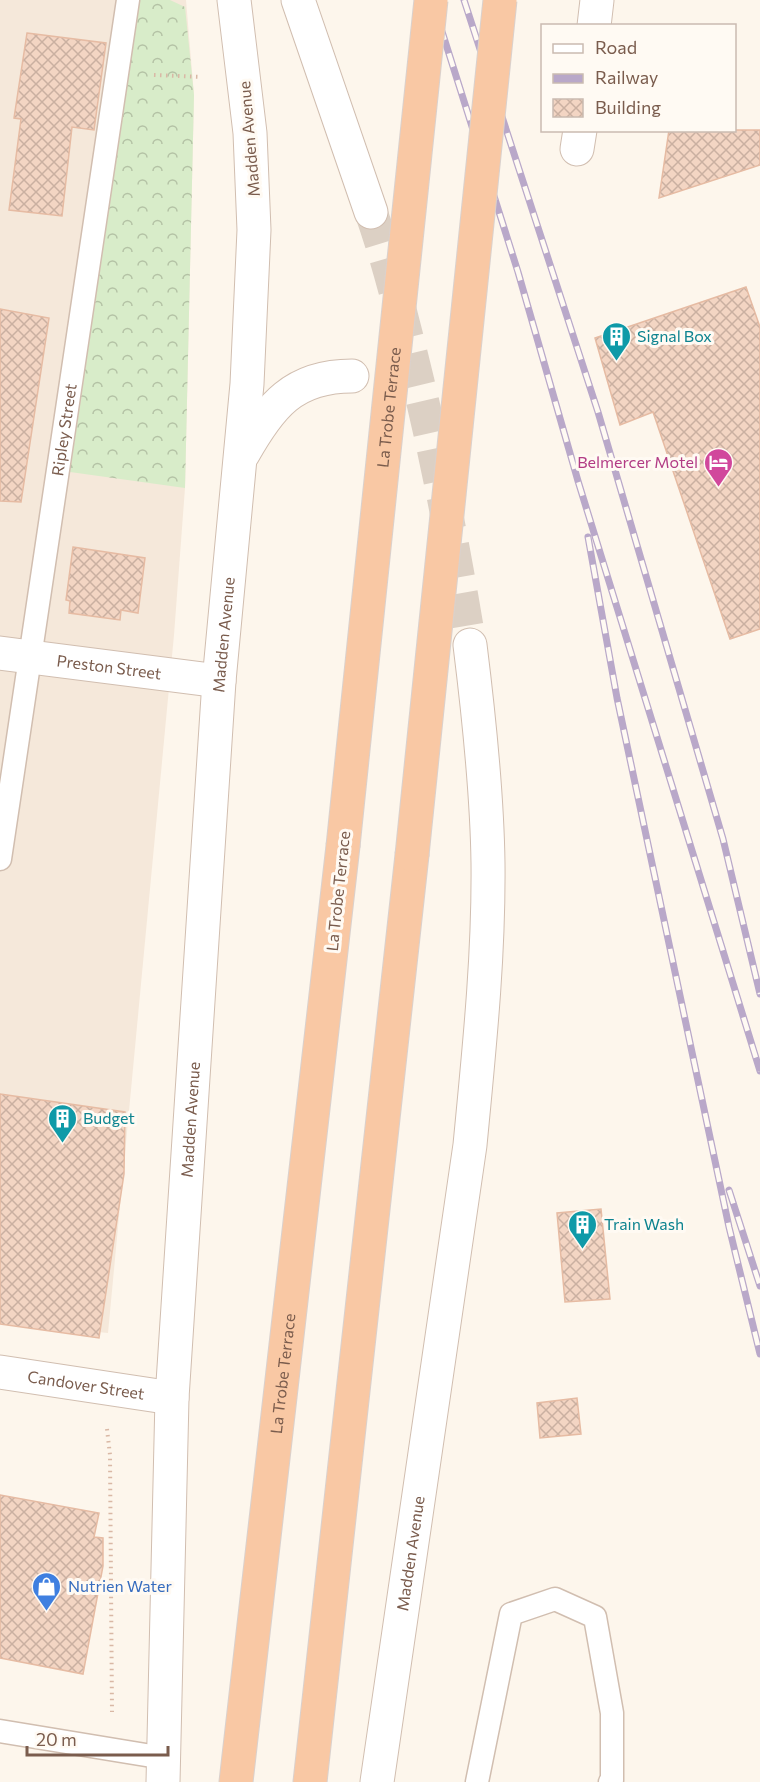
<svg xmlns="http://www.w3.org/2000/svg" width="760" height="1782" font-family="Commissioner,sans-serif">
<style>
.residential{fill:#f5e8da}
.forest{fill:url(#forest-crowns)}
.building{fill:url(#building-cross-hatch);stroke:#e6bba3;stroke-width:1.5}
.lines{fill:none;stroke-linecap:round;stroke-linejoin:round}
.minor-tunnel{stroke:#dcd0c4;stroke-width:33;stroke-dasharray:33 16;stroke-linecap:butt}
.service-casing{stroke:#d1beb0;stroke-width:25}
.minor-casing{stroke:#d1beb0;stroke-width:35}
.trunk-casing{stroke:#dad1cd;stroke-width:35}
.path{stroke:#d9b8a5;stroke-width:4;stroke-dasharray:1.5 4.5;stroke-linecap:butt}
.service{stroke:#fff;stroke-width:22}
.minor{stroke:#fff;stroke-width:33}
.trunk{stroke:#f9c8a4;stroke-width:33}
.rail-casing{stroke:#b9a8c9;stroke-width:7}
.rail{stroke:#fffaf3;stroke-width:4.5;stroke-dasharray:14;stroke-linecap:butt}
.trunk-bridge-casing{stroke:#dad1cd;stroke-width:35;stroke-linecap:butt}
.trunk-bridge{stroke:#f9c8a4;stroke-width:33}
.labels{text-anchor:middle;stroke-width:6;stroke-linejoin:round;paint-order:stroke}
.street-label{font-size:16px;fill:#7a5c4d;stroke:#fffaf3}
.culture-label{font-size:16px;fill:#0d838f;stroke:#fffaf3;text-anchor:start}
.hotel-label{font-size:16px;fill:#b23c85;stroke:#fffaf3;text-anchor:end}
.shop-label{font-size:16px;fill:#366cbe;stroke:#fffaf3;text-anchor:start}
</style>
<defs>
<pattern id="forest-crowns" width="20" height="18" patternUnits="userSpaceOnUse" patternTransform="scale(1.5)"><rect width="20" height="18" fill="#d8ecc9"/><path d="M2 6a3 3 0 1 1 6 0M12 15a3 3 0 1 1 6 0" fill="none" stroke="#b4c2a5"/></pattern>
<pattern id="building-cross-hatch" width="8" height="8" patternUnits="userSpaceOnUse" patternTransform="scale(1.5)"><rect width="8" height="8" fill="#f3d5c3"/><path d="M0 0l8 8M0 8l8-8" fill="none" stroke="#cab0a1"/></pattern>
</defs>
<rect width="100%" height="100%" fill="#fdf6ec"/>
<path class="residential" d="M0 0H186L194 95 185 488 174 635 108 1333 0 1322Z"/>
<path class="forest" d="M140 0H170L185 7 194 95 185 488 70 472Z"/>
<g class="building">
<path d="M27 33 106 43 94 130 72 127 62 216 9 210 21 119 14 118Z"/>
<path d="M669 130H760V165L659 198Z"/>
<path d="M746 287 760 327V629L730 639 653 412 620 425 595 338Z"/>
<path d="M0 309 49 318 21 502 0 501Z"/>
<path d="M73 547 145 558 138 613 121 610 120 620 69 613 70 601 66 600Z"/>
<path d="M0 1094 125 1112 124 1174 99 1338 0 1324Z"/>
<path d="M601 1209 610 1299 565 1302 557 1213Z"/>
<path d="M577 1398 581 1434 540 1438 537 1403Z"/>
<path d="M0 1495 99 1513 94 1537 103 1538V1566L83 1674 0 1658Z"/>
</g>
<g class="lines">
<path class="minor-tunnel" d="M371 212C387 258 399 305 411 353 435 449 454 547 470 645"/>
<defs>
<g id="service">
<path id="s1" d="M0 859 128 0"/>
<path d="M0 1731 164 1758"/>
<path d="M477 1782 511 1614 555 1599 595 1617 612 1713V1780L610 1782"/>
</g>
<g id="minor">
<path d="M298 0 371 212"/>
<path d="M594 26 597 0"/>
<path d="M577 149 580 130"/>
<path d="M243 454C270 406 293 376 352 376"/>
<path id="s2" d="M0 653 219 681"/>
<path id="s3" d="M0 1372 172 1398"/>
<path id="s4" d="M163 1782 172 1398 219 681 247 384 254 230 250 133 234 0"/>
<path id="s5" d="M377 1782 470 1145C479 1051 489 957 488 863 487 790 479 717 470 645"/>
</g>
<g id="trunk">
<path id="s6" d="M236 1782 343 846"/>
<path d="M310 1782 412 855"/>
</g>
</defs>
<use href="#service" class="service-casing"/>
<use href="#minor" class="minor-casing"/>
<use href="#trunk" class="trunk-casing"/>
<g class="path">
<path d="M154 75 201 77"/>
<path d="M107 1429 110 1455 112 1712"/>
</g>
<use href="#service" class="service"/>
<use href="#minor" class="minor"/>
<use href="#trunk" class="trunk"/>
<defs>
<g id="rail">
<path d="M432 0 518 272 578 481 760 1071"/>
<path d="M464 0 598 412 723 839 760 994"/>
<path d="M588 537 617 698 729 1227 760 1354"/>
<path d="M729 1190 760 1286"/>
</g>
</defs>
<use href="#rail" class="rail-casing"/>
<use href="#rail" class="rail"/>
<defs>
<g id="trunk-bridge">
<path id="s7" d="M343 846 431 0"/>
<path d="M412 855 500 0"/>
</g>
</defs>
<use href="#trunk-bridge" class="trunk-bridge-casing"/>
<use href="#trunk-bridge" class="trunk-bridge"/>
</g>
<defs>
<symbol id="building-pin" viewBox="-11 -11 22 30"><path d="M0 17L-7.5 6A9.5 9.5 0 1 1 7.5 6Z" fill="#0f9aa8" stroke="#fffaf3"/><path d="M-4-6H4V6H1V3H-1V6H-4ZM-2.5-4.3h1.7v1.8h-1.7ZM.8-4.3h1.7v1.8H.8ZM-2.5-1h1.7V.8h-1.7ZM.8-1h1.7V.8H.8Z" fill="#fff"/></symbol>
<symbol id="hotel-pin" viewBox="-11 -11 22 30"><path d="M0 17L-7.5 6A9.5 9.5 0 1 1 7.5 6Z" fill="#d1479c" stroke="#fffaf3"/><path d="M-6-4.5h1.5V1H6V5H4.5V3h-9V5H-6ZM-4 0a1.8 1.8 0 1 1 3.6 0ZM.5 0V-2.5h3Q6-2.5 6 0Z" fill="#fff"/></symbol>
<symbol id="shop-pin" viewBox="-11 -11 22 30"><path d="M0 17L-7.5 6A9.5 9.5 0 1 1 7.5 6Z" fill="#3f7fe0" stroke="#fffaf3"/><path d="M-5-2.5h2.3a2.7 3.5 0 0 1 5.4 0H5L5.5 6h-11ZM-1.5-2.5h3a1.5 2.3 0 0 0-3 0Z" fill="#fff"/></symbol>
</defs>
<g fill-rule="evenodd">
<use href="#building-pin" x="600" y="320" width="33" height="45"/>
<use href="#hotel-pin" x="702" y="446" width="33" height="45"/>
<use href="#building-pin" x="46" y="1102" width="33" height="45"/>
<use href="#building-pin" x="566" y="1208" width="33" height="45"/>
<use href="#shop-pin" x="30" y="1570" width="33" height="45"/>
</g>
<g class="labels">
<g class="street-label">
<text transform="translate(249 139) rotate(-95)" y="6">Madden Avenue</text>
<text dy="6" stroke="none"><textPath href="#s7" startOffset="441">La Trobe Terrace</textPath></text>
<text dy="6" stroke="none"><textPath href="#s1" startOffset="434">Ripley Street</textPath></text>
<text dy="6" stroke="none"><textPath href="#s4" startOffset="1149">Madden Avenue</textPath></text>
<text dy="6" stroke="none"><textPath href="#s2" startOffset="110">Preston Street</textPath></text>
<text transform="translate(338 891) rotate(-84)" y="6">La Trobe Terrace</text>
<text dy="6" stroke="none"><textPath href="#s4" startOffset="663">Madden Avenue</textPath></text>
<text dy="6" stroke="none"><textPath href="#s6" startOffset="411">La Trobe Terrace</textPath></text>
<text dy="6" stroke="none"><textPath href="#s3" startOffset="87">Candover Street</textPath></text>
<text dy="6" stroke="none"><textPath href="#s5" startOffset="231">Madden Avenue</textPath></text>
</g>
<g class="culture-label">
<text x="637" y="342">Signal Box</text>
<text x="83" y="1124">Budget</text>
<text x="604" y="1230">Train Wash</text>
</g>
<g class="hotel-label">
<text x="698" y="468">Belmercer Motel</text>
</g>
<g class="shop-label">
<text x="68" y="1592">Nutrien Water</text>
</g>
</g>
<rect x="541" y="24" width="195" height="108" fill="#fffaf3" stroke="#cabbb1" stroke-width="1.5"/>
<rect x="553" y="44" width="30" height="9" fill="#ffffff" stroke="#cabbb1" stroke-width="1.5"/>
<text x="595" y="54" font-size="18" fill="#7a5c4d">Road</text>
<rect x="553" y="74" width="30" height="9" fill="#b9a8c9" stroke="#cabbb1" stroke-width="1.5"/>
<text x="595" y="84" font-size="18" fill="#7a5c4d">Railway</text>
<rect x="553" y="99" width="30" height="18" fill="url(#building-cross-hatch)" stroke="#cabbb1" stroke-width="1.5"/>
<text x="595" y="114" font-size="18" fill="#7a5c4d">Building</text>
<path d="M27 1746v9h141v-9" fill="none" stroke="#7a5c4d" stroke-width="3"/>
<text x="36" y="1746" font-size="18" fill="#7a5c4d" stroke="#fffaf3" stroke-width="4.5" paint-order="stroke">20 m</text>
</svg>
